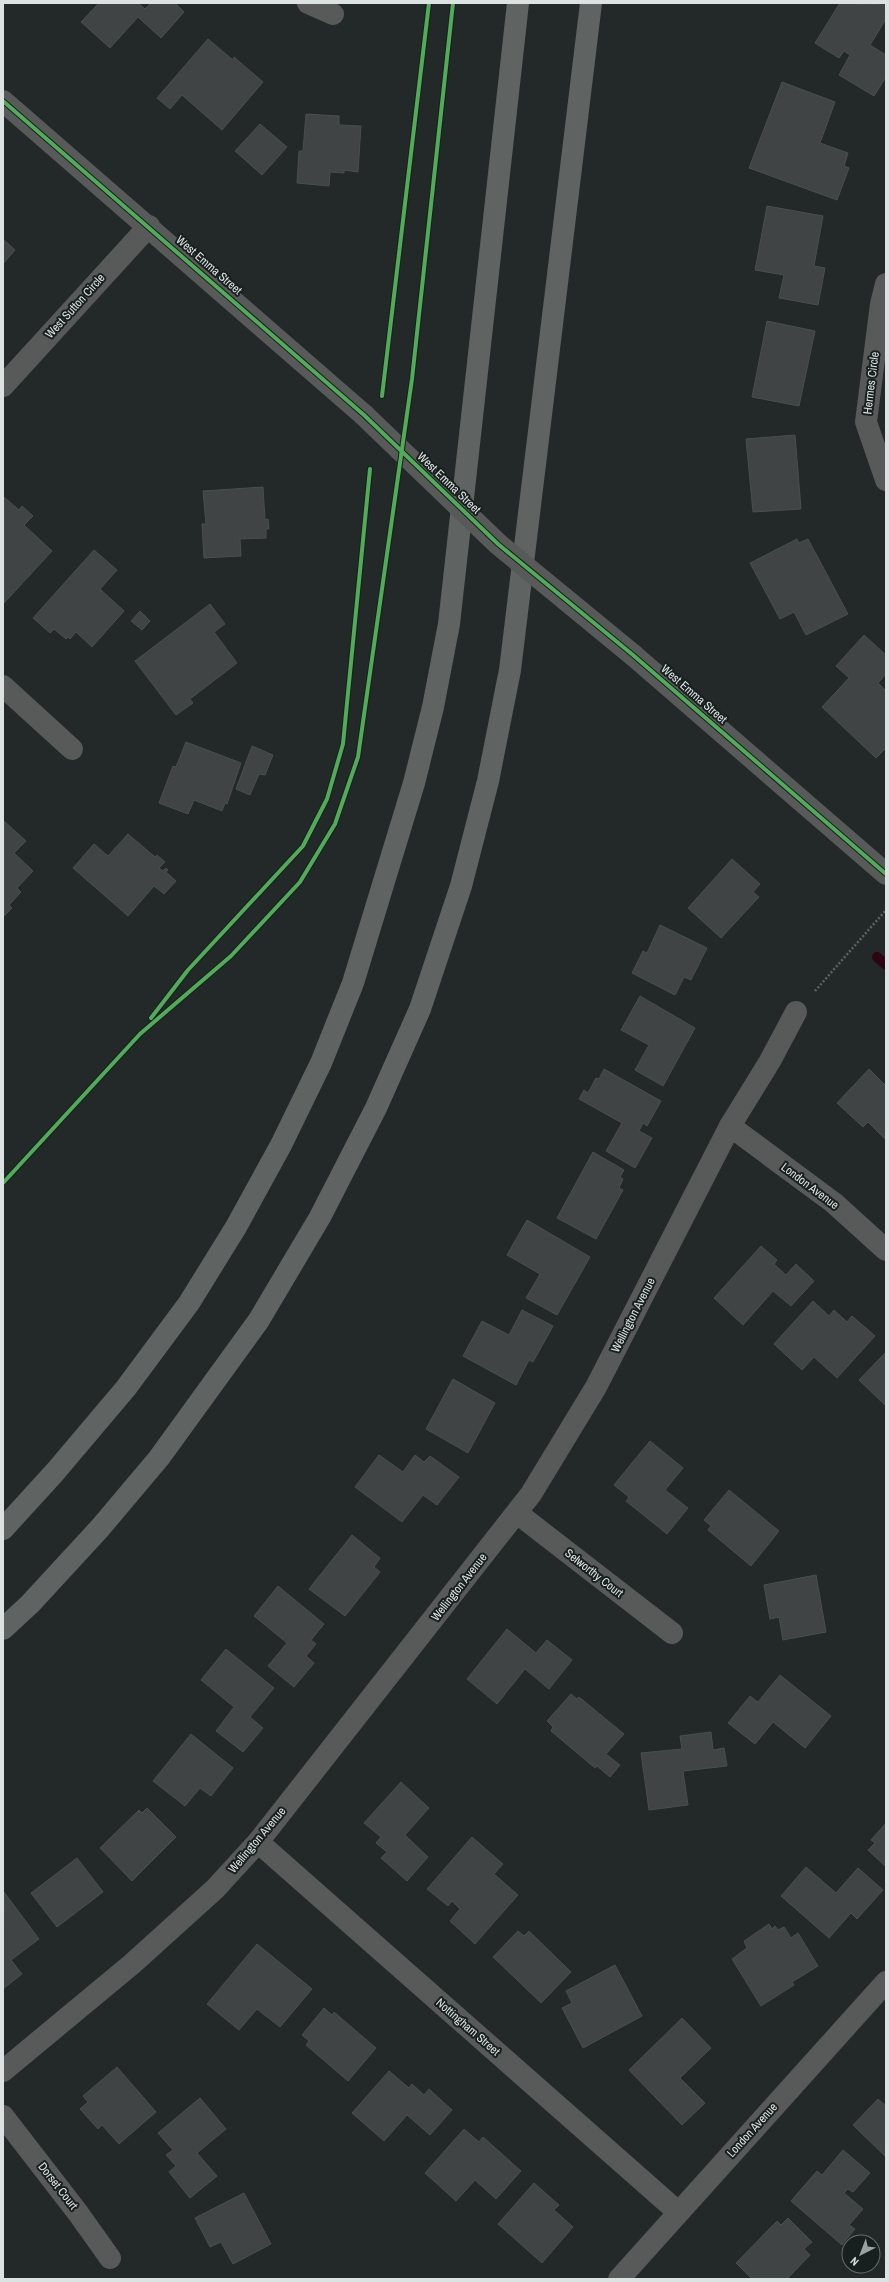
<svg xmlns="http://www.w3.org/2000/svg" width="889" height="2282" font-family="'Archivo Narrow',sans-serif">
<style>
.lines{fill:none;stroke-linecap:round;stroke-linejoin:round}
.stream{stroke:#2e0411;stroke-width:10}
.building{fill:#404444;stroke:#4a4e4e}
.path{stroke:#5f6262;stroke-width:2.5;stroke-dasharray:2 2;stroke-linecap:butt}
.minor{stroke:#585959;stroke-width:22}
.primary{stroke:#5f6463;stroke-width:22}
.minor-bridge{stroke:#585959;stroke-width:22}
.cycleway-casing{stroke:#18201f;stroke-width:6}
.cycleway{stroke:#51ab58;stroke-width:4}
.labels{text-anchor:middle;stroke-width:4;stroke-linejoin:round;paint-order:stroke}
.street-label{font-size:12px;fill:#dce2e1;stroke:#18201f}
</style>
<rect width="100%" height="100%" fill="#232828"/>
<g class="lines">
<path class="stream" d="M877 957 886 965"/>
</g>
<g class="building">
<path d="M99 3H138L145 9 151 3H175L184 12 161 38 138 17 110 48 81 22Z"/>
<path d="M840 3 886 5V19L870 45 886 55V77L874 96 839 75 850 55 844 51 839 58 815 43Z"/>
<path d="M208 39 233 60 234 57 263 82 222 130 182 95 170 109 157 98Z"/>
<path d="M782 82 835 102 820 143 848 153 844 166 849 168 837 200 749 168Z"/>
<path d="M306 114 339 116V125L361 126 358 172 344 170V173L330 172 329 186 297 183 299 151H303Z"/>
<path d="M260 124 287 147 262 175 235 151Z"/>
<path d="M767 206 823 216 814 266 825 268 818 305 779 298 784 275 755 270Z"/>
<path d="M3 239 15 250 3 264Z"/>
<path d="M767 321 815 331 799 406 752 397Z"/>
<path d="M795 435 801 509 753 512 746 439Z"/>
<path d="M263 487 265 520 268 519 269 529H266V538L240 539 241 556 204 558 202 524H206L203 491Z"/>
<path d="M4 497 19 510 22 506 33 516 24 525 52 551 4 603Z"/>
<path d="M797 539 799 543 808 539 848 614 806 635 794 612 780 619 750 563Z"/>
<path d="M94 550 117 570 100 589 124 611 92 647 76 632 70 639 68 637 66 639 54 629 50 633 33 618Z"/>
<path d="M210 604 225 624 214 632 237 663 190 699 193 703 176 715 135 661Z"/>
<path d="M140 611 150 621 142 630 131 621Z"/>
<path d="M864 635 886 655V674L878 683 886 691V748L876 758 822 707 849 678 836 666Z"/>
<path d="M186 742 241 763 227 804 225 803 222 811 194 800 188 814 159 803 173 766 176 767Z"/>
<path d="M252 746 273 755 265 775 259 774 250 795 236 789Z"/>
<path d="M4 821 26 841 14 853 33 871 17 888 21 892 9 905 12 908 4 916Z"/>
<path d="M128 834 155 857 157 855 165 862 159 868 163 871 166 868 168 870 166 872 176 881 164 894 154 886 128 916 73 868 94 844 108 856Z"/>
<path d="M732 859 760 884 753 892 759 897 721 938 688 908Z"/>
<path d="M660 925 707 948 691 980 684 977 675 995 632 973 643 951 647 953Z"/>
<path d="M640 996 695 1028 663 1086 635 1070 649 1045 621 1030Z"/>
<path d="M604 1069 661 1101 647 1126 643 1123 639 1131 652 1138 635 1168 606 1151 622 1123 579 1099 584 1090 588 1093 596 1078 599 1079Z"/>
<path d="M869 1069 886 1086V1140L868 1122 863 1127 837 1103Z"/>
<path d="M593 1152 624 1170 620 1177 623 1179 619 1188 623 1190 596 1239 557 1218Z"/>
<path d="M527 1220 590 1257 557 1315 526 1298 540 1274 507 1255Z"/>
<path d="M761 1246 777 1260 774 1264 786 1275 796 1264 814 1281 791 1306 773 1291 743 1325 714 1298Z"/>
<path d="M813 1301 829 1316 834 1310 847 1322 852 1316 875 1336 837 1378 814 1357 802 1370 774 1344Z"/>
<path d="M522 1310 553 1326 533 1362 529 1360 516 1385 463 1356 482 1321 509 1335Z"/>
<path d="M886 1352V1406L859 1380Z"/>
<path d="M453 1379 495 1403 468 1453 426 1429Z"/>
<path d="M650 1441 683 1468 665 1490 688 1508 667 1534 626 1501 629 1497 614 1485Z"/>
<path d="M379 1455 403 1472 415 1455 424 1462 430 1456 459 1477 437 1505 423 1495 402 1522 355 1487Z"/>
<path d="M729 1490 779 1531 751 1566 708 1530 711 1526 704 1520Z"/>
<path d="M352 1535 380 1558 374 1567 380 1572 345 1616 309 1589Z"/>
<path d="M816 1575 826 1632 783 1640 779 1617 770 1619 764 1585Z"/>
<path d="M278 1586 324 1624 311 1640 316 1644 306 1656 314 1663 294 1687 268 1666 287 1643 254 1616Z"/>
<path d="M507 1629 536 1653 547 1640 572 1660 549 1689 525 1669 497 1704 467 1679Z"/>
<path d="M226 1649 274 1688 250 1717 263 1728 243 1752 216 1731 234 1707 201 1680Z"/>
<path d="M780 1675 831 1716 805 1748 773 1722 755 1744 728 1723 750 1696 758 1702Z"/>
<path d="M571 1694 577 1699 579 1697 624 1734 606 1754 620 1765 610 1777 597 1766 595 1768 551 1731 553 1727 547 1721Z"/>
<path d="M711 1732 713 1750 724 1748 727 1766 683 1771 688 1805 649 1810 641 1753 682 1749 680 1736Z"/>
<path d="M191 1734 233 1768 211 1796 200 1788 185 1806 153 1781Z"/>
<path d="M401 1782 429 1808 405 1835 428 1857 407 1881 381 1858 387 1852 376 1843 381 1837 364 1823Z"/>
<path d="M147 1808 176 1837 132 1881 100 1848 139 1810 142 1813Z"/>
<path d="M886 1823V1867L868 1850 875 1843 871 1840Z"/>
<path d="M472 1837 503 1864 494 1874 518 1895 475 1944 450 1921 460 1909 452 1901 448 1906 427 1889Z"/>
<path d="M77 1858 103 1892 57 1927 31 1893Z"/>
<path d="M806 1867 836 1893 858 1868 883 1890 857 1919 851 1913 829 1938 781 1896Z"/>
<path d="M4 1892 39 1939 11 1960 22 1974 3 1989Z"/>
<path d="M769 1924 772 1929 775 1926 778 1930 784 1927 791 1938 798 1933 818 1966 792 1982 794 1985 761 2006 732 1959 747 1948 744 1941Z"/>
<path d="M518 1931 524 1936 529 1931 571 1972 541 2003 493 1957Z"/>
<path d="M257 1944 312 1989 280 2027 257 2009 239 2030 207 2004Z"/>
<path d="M615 1965 642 2016 583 2048 562 2008 572 2003 566 1991Z"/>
<path d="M324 2008 332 2015 334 2012 376 2048 348 2081 306 2045 309 2041 302 2035Z"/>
<path d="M682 2018 711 2048 680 2078 705 2103 682 2125 629 2070Z"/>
<path d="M117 2067 156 2112 119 2144 102 2125 98 2129 80 2109 88 2102 83 2096Z"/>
<path d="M389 2071 409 2088 412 2084 424 2095 429 2089 452 2110 430 2135 407 2115 384 2141 352 2113Z"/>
<path d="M200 2098 226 2129 197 2153 217 2176 190 2198 169 2172 176 2166 166 2155 173 2150 158 2133Z"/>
<path d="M878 2099 886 2106V2157L853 2125Z"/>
<path d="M464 2129 479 2142 483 2137 521 2171 496 2199 475 2180 456 2201 425 2173Z"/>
<path d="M843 2150 870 2173 853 2192 848 2189 844 2193 863 2209 849 2225 855 2229 842 2245 791 2201 817 2171 822 2175Z"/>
<path d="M534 2183 559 2205 554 2210 573 2227 542 2263 498 2224Z"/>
<path d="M244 2193 271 2244 233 2264 221 2242 210 2247 195 2218Z"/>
<path d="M788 2218 812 2242 804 2249 810 2255 787 2279H752L736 2263 777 2221 781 2225Z"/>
</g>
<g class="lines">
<path class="path" d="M815 991 886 910"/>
<g class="minor">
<path d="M308 3 333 14"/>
<path d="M3 101 364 415"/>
<path d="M886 284 881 304 866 422 886 480"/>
<path d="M3 386 149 226"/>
<path d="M633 655 886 874"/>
<path d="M3 686 72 749"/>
<path d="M730 1126 834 1203 886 1250"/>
<path d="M517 1513 672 1633"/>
<path d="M258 1842 678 2212"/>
<path d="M3 2071 132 1964 215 1889 258 1842 531 1494 596 1387 730 1126 770 1061 796 1012"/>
<path d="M3 2116 78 2213 110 2258"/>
<path d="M619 2279 886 1982"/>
</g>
<g class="primary">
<path d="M3 1529 55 1472 126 1388 189 1303 236 1227 281 1145 321 1063 353 983 414 783 433 707 449 624 518 3"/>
<path d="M3 1629 30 1604 100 1528 159 1458 259 1320 320 1217 376 1108 420 1009 461 886 488 781 510 670 591 3"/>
</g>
<path class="minor-bridge" d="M364 415 498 544 633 655"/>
<defs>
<g id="cycleway">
<path d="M3 101 364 415 498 544 633 655 886 874"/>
<path d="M382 396 429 3"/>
<path d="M151 1018 188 970 303 846 327 799 343 744 370 469"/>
<path d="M3 1183 140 1034 231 956 300 882 335 824 358 757 412 379 453 3"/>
</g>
</defs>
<use href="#cycleway" class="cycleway-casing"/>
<use href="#cycleway" class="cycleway"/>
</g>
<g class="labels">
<g class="street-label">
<text transform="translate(209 265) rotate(41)" y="4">West Emma Street</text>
<text transform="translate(75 306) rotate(-48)" y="4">West Sutton Circle</text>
<text transform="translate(871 383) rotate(-83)" y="4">Hermes Circle</text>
<text transform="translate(449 483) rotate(44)" y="4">West Emma Street</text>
<text transform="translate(694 694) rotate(41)" y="4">West Emma Street</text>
<text transform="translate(810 1186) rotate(37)" y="4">London Avenue</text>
<text transform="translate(633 1315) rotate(-63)" y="4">Wellington Avenue</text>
<text transform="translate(594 1573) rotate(38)" y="4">Selworthy Court</text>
<text transform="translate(459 1587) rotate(-52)" y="4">Wellington Avenue</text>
<text transform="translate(257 1840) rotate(-50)" y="4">Wellington Avenue</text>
<text transform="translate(468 2027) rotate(41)" y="4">Nottingham Street</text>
<text transform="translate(752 2130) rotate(-48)" y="4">London Avenue</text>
<text transform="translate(58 2186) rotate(52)" y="4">Dorset Court</text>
</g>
</g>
<rect width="889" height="2282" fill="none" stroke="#dce2e1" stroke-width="8"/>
<g transform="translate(861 2254) rotate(222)"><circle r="19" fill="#18201f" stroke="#666e6d"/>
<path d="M0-3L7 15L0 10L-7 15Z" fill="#9ba1a0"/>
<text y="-6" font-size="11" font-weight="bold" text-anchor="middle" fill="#dce2e1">N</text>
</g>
</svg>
